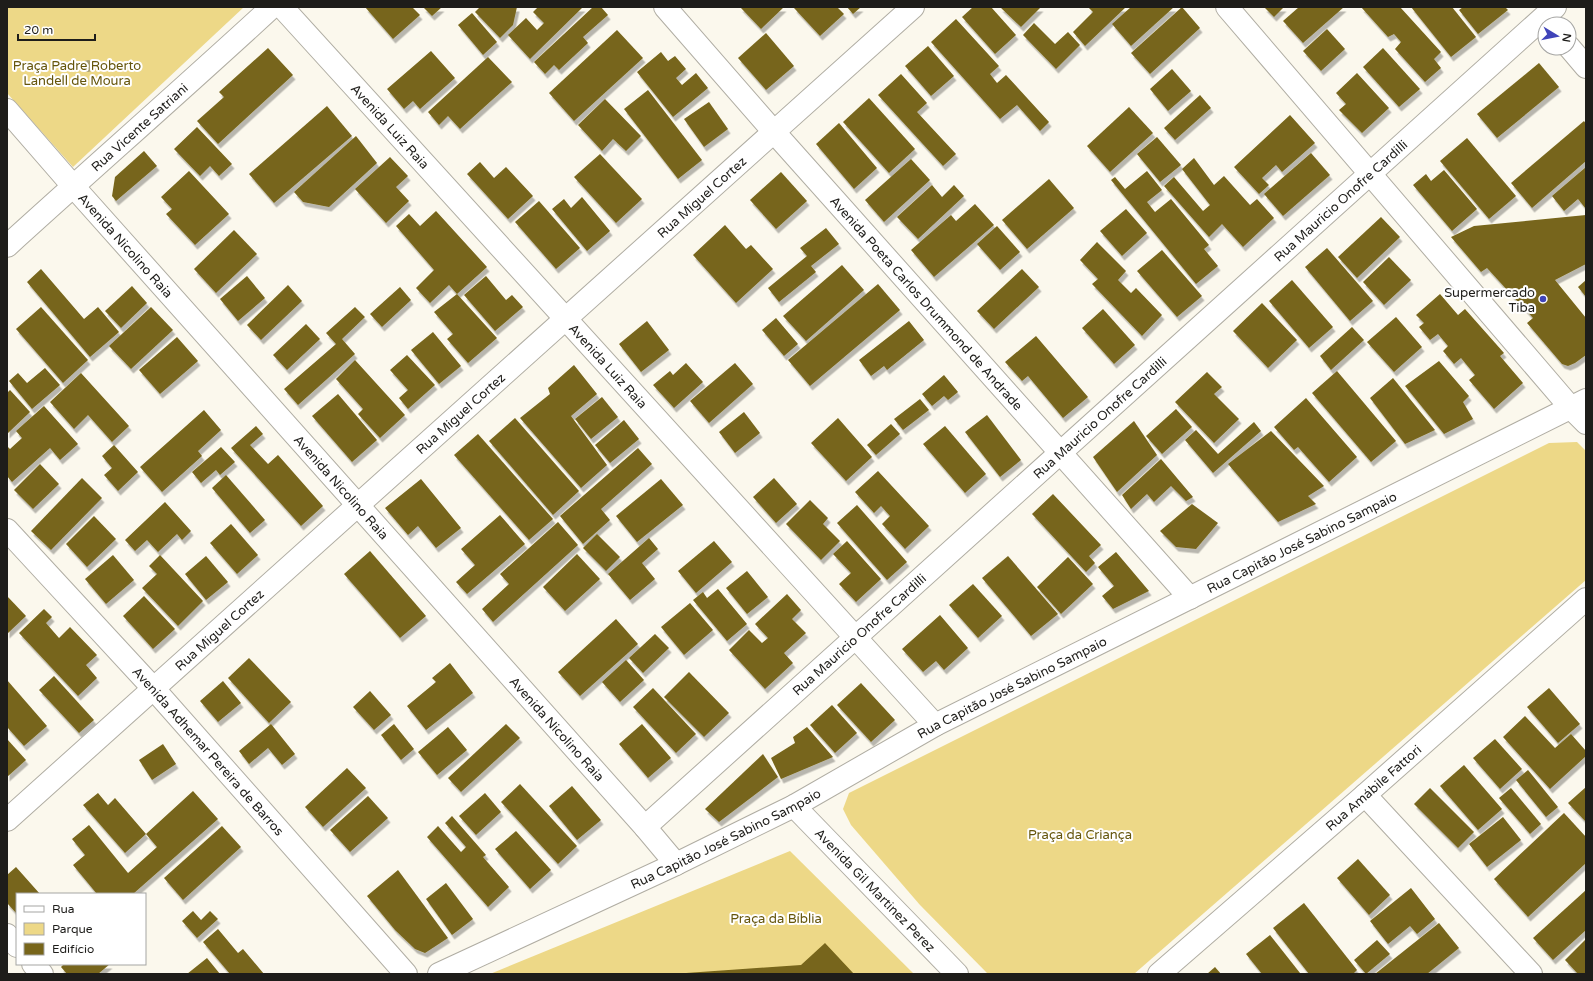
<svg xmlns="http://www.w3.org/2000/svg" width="1593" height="981" font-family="'Varela Round',sans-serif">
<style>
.green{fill:#edd887}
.building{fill:#77651a;filter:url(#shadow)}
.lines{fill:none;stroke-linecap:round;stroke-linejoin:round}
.minor-casing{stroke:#b0ada3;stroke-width:24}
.minor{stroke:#fff;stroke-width:22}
.tree{fill:#a89e71}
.poi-dot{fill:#4044b9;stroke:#fff;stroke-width:1.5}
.labels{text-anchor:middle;stroke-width:4;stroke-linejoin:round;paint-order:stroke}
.park-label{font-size:13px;fill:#65550b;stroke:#fff}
.street-label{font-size:13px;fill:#1e1d1a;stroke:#fff}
.poi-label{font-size:13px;fill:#1e1d1a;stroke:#fff;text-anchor:end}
</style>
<defs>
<filter id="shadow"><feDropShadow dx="2.5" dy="4.5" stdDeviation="0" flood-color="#0004"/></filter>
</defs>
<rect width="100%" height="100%" fill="#fbf8ed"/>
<g class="green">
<path d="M7 7H244L73 167 7 93Z"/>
<path d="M1577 442 1586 451V580L1134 974H988L920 905 851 825 843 809 849 793 1549 443Z"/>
<path d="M790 851 914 974H490Z"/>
</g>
<g class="building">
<path d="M365 7H412L420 15 393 39Z"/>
<path d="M423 7H442L432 16Z"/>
<path d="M480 7H517L513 25 500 38 475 12Z"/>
<path d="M538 7H583L530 59 508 35 526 18 537 30 544 23 533 12Z"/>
<path d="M593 7H601L608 15 583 37 588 43 559 70 554 65 545 74 534 62Z"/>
<path d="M740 7H784L761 29Z"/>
<path d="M795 7H837L844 14 820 36 794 8Z"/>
<path d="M847 7H861L853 14Z"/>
<path d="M973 7H991L1016 35 995 54 962 17Z"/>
<path d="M1000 7H1041L1021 27Z"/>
<path d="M1088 7H1126L1085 46 1073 32 1093 12Z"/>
<path d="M1131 7H1174L1131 46 1112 24Z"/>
<path d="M1182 7 1200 28 1150 74 1131 53Z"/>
<path d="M1264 7H1284L1274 17Z"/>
<path d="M1299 7H1344L1303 43 1283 21Z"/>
<path d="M1361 7H1400L1441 52 1434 59 1441 68 1425 82 1395 49 1401 42 1394 34 1388 37Z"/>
<path d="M1411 7H1452L1476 37 1451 57Z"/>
<path d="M1463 7H1505L1508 10 1478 34 1459 10Z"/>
<path d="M472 13 497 42 483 55 458 25Z"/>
<path d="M956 19 999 66 990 74 997 83 1006 75 1049 122 1040 131 1017 105 1000 119 931 42Z"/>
<path d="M1034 23 1055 44 1068 32 1080 45 1056 69 1023 35Z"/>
<path d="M1327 29 1345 49 1321 71 1303 51Z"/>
<path d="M617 30 643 58 574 121 549 93Z"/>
<path d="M766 33 794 66 766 90 738 58Z"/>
<path d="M928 46 954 76 931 96 905 66Z"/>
<path d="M268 48 293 75 218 144 197 121 224 97 219 92Z"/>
<path d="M1383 48 1420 89 1399 107 1363 67Z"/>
<path d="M431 51 455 78 420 109 413 101 404 109 387 89Z"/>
<path d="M661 52 668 61 675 56 686 69 676 78 682 85 696 73 708 88 673 117 637 72Z"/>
<path d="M488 57 512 82 460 129 448 116 439 125 428 112Z"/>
<path d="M1539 63 1559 87 1497 138 1477 114Z"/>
<path d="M1172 69 1191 91 1168 111 1150 89Z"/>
<path d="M1357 73 1389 108 1362 133 1339 110 1346 104 1336 93Z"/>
<path d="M901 74 927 103 917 112 956 154 943 166 878 95Z"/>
<path d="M648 90 702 160 678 179 624 109Z"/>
<path d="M1200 95 1211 108 1175 140 1164 128Z"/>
<path d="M869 98 915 149 889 173 843 122Z"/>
<path d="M605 99 641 136 626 151 613 139 602 151 578 125Z"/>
<path d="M709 102 728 129 704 147 684 119Z"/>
<path d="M327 106 352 136 274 203 249 174Z"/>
<path d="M1129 107 1153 133 1110 172 1087 146Z"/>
<path d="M1290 115 1315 143 1282 172 1276 165 1262 178 1269 185 1259 194 1234 167Z"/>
<path d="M1584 121 1586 124V161L1532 208 1511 183Z"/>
<path d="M839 123 877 168 854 189 816 144Z"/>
<path d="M197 127 232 164 219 176 210 166 200 176 174 149Z"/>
<path d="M356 136 377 163 329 207 303 202 294 192Z"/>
<path d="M1157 137 1181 165 1160 182 1137 154Z"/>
<path d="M1467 138 1516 196 1489 219 1440 161Z"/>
<path d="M144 151 157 166 116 201 112 196 115 177Z"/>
<path d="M1311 153 1330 175 1283 216 1264 194Z"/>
<path d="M600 154 642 199 616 223 574 177Z"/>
<path d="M390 157 408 176 396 187 409 201 386 223 355 189Z"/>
<path d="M1194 158 1214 185 1224 176 1250 205 1257 199 1274 218 1243 247 1222 224 1209 237 1164 186 1174 177 1203 211 1210 205 1182 169Z"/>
<path d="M911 159 930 180 884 222 865 200Z"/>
<path d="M480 162 494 178 506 167 533 196 508 219 467 174Z"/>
<path d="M1586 167V209L1578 199 1564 211 1552 196Z"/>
<path d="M1444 170 1477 209 1452 231 1413 185 1426 174 1431 181Z"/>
<path d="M189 171 229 214 195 245 166 214 172 209 161 197Z"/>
<path d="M1147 171 1162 190 1147 202 1155 212 1171 199 1209 245 1204 249 1218 266 1196 284 1111 180 1115 177 1125 189Z"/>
<path d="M781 172 807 201 776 229 750 200Z"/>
<path d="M1049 179 1074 208 1027 249 1002 220Z"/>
<path d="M932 185 942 197 954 185 964 196 918 239 897 217Z"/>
<path d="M582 197 610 231 587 251 552 209 564 199 571 208Z"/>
<path d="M539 201 580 248 556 269 515 222Z"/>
<path d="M975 204 994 225 934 277 911 250 951 215 956 221Z"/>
<path d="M1126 209 1147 233 1122 256 1100 231Z"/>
<path d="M436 211 487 267 457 294 449 285 430 303 416 288 434 270 396 226 409 214 420 226Z"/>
<path d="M1586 215V264L1555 280 1586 318V355L1575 363 1568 366 1562 364 1527 323 1533 318 1487 268 1481 272 1451 237 1474 226Z"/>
<path d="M1381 217 1400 237 1357 278 1338 257Z"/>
<path d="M725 225 746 249 751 245 773 269 736 303 693 255Z"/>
<path d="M997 226 1020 252 1000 270 977 244Z"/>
<path d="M826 228 839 244 811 266 816 272 779 302 768 288 807 256 800 248Z"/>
<path d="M234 230 257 254 216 293 194 269Z"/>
<path d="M1097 242 1126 271 1118 280 1131 293 1136 288 1162 315 1142 336 1092 284 1098 279 1080 260Z"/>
<path d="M1327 248 1373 301 1350 321 1305 267Z"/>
<path d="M1162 250 1202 296 1177 317 1137 271Z"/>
<path d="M1389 257 1411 280 1384 305 1363 282Z"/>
<path d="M842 265 864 290 806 341 783 316Z"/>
<path d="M41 269 84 319 98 307 119 332 90 357 27 282Z"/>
<path d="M1022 269 1039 287 994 329 977 311Z"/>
<path d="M247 276 265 298 238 321 220 299Z"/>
<path d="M486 276 506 300 512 295 523 307 495 331 464 295Z"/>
<path d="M1292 280 1333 327 1309 348 1269 301Z"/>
<path d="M1586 280V297L1578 287Z"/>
<path d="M878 284 900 310 810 386 788 360Z"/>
<path d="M288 285 302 301 261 340 247 325Z"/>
<path d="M132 286 147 303 121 328 105 311Z"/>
<path d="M400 287 411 300 382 327 370 314Z"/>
<path d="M457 294 497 338 468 363 447 339 453 334 434 312Z"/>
<path d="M1440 294 1458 315 1465 309 1504 353 1500 356 1523 383 1494 409 1469 380 1475 375 1461 358 1454 364 1443 351 1448 346 1438 334 1430 340 1419 327 1424 323 1416 315Z"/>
<path d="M1262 303 1297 340 1268 368 1233 331Z"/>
<path d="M41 307 88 360 63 383 16 329Z"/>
<path d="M151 307 173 330 131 369 109 346Z"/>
<path d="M355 307 365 317 342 339 355 354 298 405 284 389 336 344 326 333Z"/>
<path d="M1103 309 1135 345 1114 364 1082 328Z"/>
<path d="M1396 317 1422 347 1394 372 1367 342Z"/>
<path d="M776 318 798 344 784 356 762 330Z"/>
<path d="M647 321 669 350 641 372 619 344Z"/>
<path d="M909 321 924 340 887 370 884 366 871 376 859 360Z"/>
<path d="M306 324 320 339 287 370 273 355Z"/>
<path d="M1352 327 1364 340 1331 370 1320 356Z"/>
<path d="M433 332 461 366 439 384 411 350Z"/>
<path d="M1036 336 1088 397 1063 418 1028 376 1022 381 1005 362Z"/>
<path d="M177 337 198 361 160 394 139 370Z"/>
<path d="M407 355 435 385 408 409 399 398 408 390 390 370Z"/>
<path d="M355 360 405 415 380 438 358 414 363 409 336 379Z"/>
<path d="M1439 361 1469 396 1463 402 1473 419 1444 434 1405 386Z"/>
<path d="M686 363 703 382 674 408 653 385 670 371 673 375Z"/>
<path d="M735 363 753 384 709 423 690 401Z"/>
<path d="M574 365 597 394 571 416 607 465 581 488 520 418 550 394 548 388Z"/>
<path d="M45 368 60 385 32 409 9 381 18 373 27 383Z"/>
<path d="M1337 371 1396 441 1371 462 1312 393Z"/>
<path d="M1207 372 1222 387 1214 394 1239 419 1214 443 1175 402Z"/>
<path d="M81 373 129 426 112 442 88 415 74 429 50 402Z"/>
<path d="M944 375 958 392 948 400 944 396 932 406 922 394Z"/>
<path d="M1393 378 1435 430 1405 444 1370 398Z"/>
<path d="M10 390 30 412 7 434V393Z"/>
<path d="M338 394 377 440 352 462 312 416Z"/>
<path d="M602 397 618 417 591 439 575 419Z"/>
<path d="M1306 398 1357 457 1329 482 1298 447 1294 450 1274 427Z"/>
<path d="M920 399 929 410 903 430 894 419Z"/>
<path d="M44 406 78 444 60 460 50 448 12 482 7 476V446L10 449 22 438 16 431Z"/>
<path d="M1176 409 1192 427 1162 454 1146 436Z"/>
<path d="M204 410 221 430 198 451 202 456 162 492 140 467Z"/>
<path d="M744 412 760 433 735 453 719 432Z"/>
<path d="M987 415 1021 460 1000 477 965 432Z"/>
<path d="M515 418 579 491 553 515 489 441Z"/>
<path d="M838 418 872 457 846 481 811 443Z"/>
<path d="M624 420 639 439 610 463 595 445Z"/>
<path d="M1134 421 1157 455 1117 492 1093 457Z"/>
<path d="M1254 422 1261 431 1213 473 1185 440 1196 430 1218 454Z"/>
<path d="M891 424 900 434 876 455 867 445Z"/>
<path d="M256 426 263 434 250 445 268 464 278 455 323 506 301 526 231 448Z"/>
<path d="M945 426 986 474 965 493 923 444Z"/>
<path d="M1271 431 1324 486 1308 496 1316 504 1278 522 1228 464Z"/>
<path d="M478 434 553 519 529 540 454 455Z"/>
<path d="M114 445 138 472 118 491 104 475 112 468 102 456Z"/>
<path d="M221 447 235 462 220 475 216 470 201 483 192 472Z"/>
<path d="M638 448 652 464 601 509 610 520 583 544 560 516Z"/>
<path d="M1161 459 1193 497 1186 501 1171 486 1154 502 1147 494 1131 509 1122 495Z"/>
<path d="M40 464 59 484 33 509 14 490Z"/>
<path d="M878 471 929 526 905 549 882 524 890 516 881 506 874 513 855 492Z"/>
<path d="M226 475 265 520 250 533 212 488Z"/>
<path d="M82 478 102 498 51 550 31 531Z"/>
<path d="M774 478 797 504 776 523 753 497Z"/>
<path d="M421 479 461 528 436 548 418 526 408 535 385 508Z"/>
<path d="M661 479 683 505 637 542 616 516Z"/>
<path d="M1053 494 1101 545 1089 556 1095 563 1086 572 1032 514Z"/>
<path d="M810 500 828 518 823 524 840 541 821 560 786 524Z"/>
<path d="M165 502 191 531 182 540 177 534 158 552 147 540 135 551 125 540Z"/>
<path d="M1192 504 1218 523 1196 549 1176 547 1160 531Z"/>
<path d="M857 505 907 562 887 580 837 523Z"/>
<path d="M500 515 525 544 467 594 456 582 475 565 461 549Z"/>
<path d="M94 516 116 539 87 567 66 544Z"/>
<path d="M558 522 578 545 493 622 482 609 509 584 500 574Z"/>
<path d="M231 524 258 555 237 574 210 543Z"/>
<path d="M597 534 620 557 606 571 583 548Z"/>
<path d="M649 538 658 549 642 563 655 579 630 600 608 574Z"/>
<path d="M714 541 732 562 696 593 678 571Z"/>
<path d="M847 541 881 579 856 602 839 584 851 573 833 554Z"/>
<path d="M370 551 426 616 400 638 344 574Z"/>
<path d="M1116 552 1149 591 1113 609 1102 596 1114 586 1098 567Z"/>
<path d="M577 554 600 579 565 611 543 587Z"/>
<path d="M113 555 134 580 106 604 85 579Z"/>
<path d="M160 555 203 601 178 626 142 588 157 574 149 566Z"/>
<path d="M206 556 228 582 206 600 185 574Z"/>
<path d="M1008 556 1058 614 1031 636 982 578Z"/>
<path d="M1068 557 1093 584 1061 614 1037 587Z"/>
<path d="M747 571 768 597 747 614 726 588Z"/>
<path d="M973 584 1002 616 978 638 949 605Z"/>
<path d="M718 589 747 624 727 641 693 600 703 592 707 598Z"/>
<path d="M787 594 801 610 792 619 806 633 784 653 793 663 765 689 729 650 749 630 762 643 768 638 755 624Z"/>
<path d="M7 596 26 616 7 634Z"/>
<path d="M144 596 175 629 153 649 123 616Z"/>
<path d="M690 603 713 630 684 655 661 627Z"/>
<path d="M44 609 52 617 46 623 59 638 70 627 97 655 86 665 97 678 78 696 19 633Z"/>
<path d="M940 615 968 648 944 670 936 661 923 672 902 649Z"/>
<path d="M616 619 638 644 580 696 558 672Z"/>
<path d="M655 634 669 648 643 673 629 658Z"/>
<path d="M249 658 291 702 269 723 228 678Z"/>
<path d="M626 660 644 680 620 702 602 682Z"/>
<path d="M450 663 473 693 426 730 407 706 436 682 432 678Z"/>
<path d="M689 672 729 713 704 737 664 697Z"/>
<path d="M54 676 94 720 79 733 39 690Z"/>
<path d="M7 680 47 726 24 746 7 727Z"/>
<path d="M223 681 241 703 218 722 200 701Z"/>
<path d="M861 683 895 720 871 742 837 705Z"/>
<path d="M653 688 696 734 676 753 633 707Z"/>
<path d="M1549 688 1580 724 1558 743 1527 707Z"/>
<path d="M370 691 391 715 374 730 353 707Z"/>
<path d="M832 705 857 733 835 753 810 725Z"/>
<path d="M1525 716 1555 748 1571 734 1586 751V756L1550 789 1503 737Z"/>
<path d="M271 724 295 754 282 765 268 748 249 764 239 751Z"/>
<path d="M394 724 414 749 401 760 381 735Z"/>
<path d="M506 724 520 738 461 792 448 778Z"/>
<path d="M642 724 671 758 648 778 619 744Z"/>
<path d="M448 727 467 750 437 775 418 752Z"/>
<path d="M807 727 833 757 781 779 771 758 795 743 793 737Z"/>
<path d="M7 739 26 760 7 777Z"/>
<path d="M1495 739 1522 769 1500 789 1473 758Z"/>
<path d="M163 744 176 764 152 780 139 760Z"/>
<path d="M763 754 778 777 719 822 705 809Z"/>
<path d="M1464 765 1502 809 1478 830 1440 786Z"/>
<path d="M347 768 366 788 323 827 305 807Z"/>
<path d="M1528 770 1558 807 1546 817 1516 780Z"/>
<path d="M520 784 577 846 558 864 501 802Z"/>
<path d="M572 786 601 820 577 840 549 806Z"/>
<path d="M1586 787V822L1568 803Z"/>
<path d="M1430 788 1474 832 1458 848 1414 804Z"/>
<path d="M1511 788 1541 824 1530 834 1499 798Z"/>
<path d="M193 791 218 819 133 894H97L73 865 85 855 72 839 89 825 128 873 157 847 146 834Z"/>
<path d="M98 793 108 805 115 798 146 834 125 853 83 805Z"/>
<path d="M485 793 501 812 476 835 459 816Z"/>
<path d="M368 796 388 818 350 852 330 830Z"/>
<path d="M1564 813 1586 837V863L1528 917 1494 879Z"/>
<path d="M452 816 486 855 483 857 509 887 488 907 427 837 438 826 461 852 466 847 445 823Z"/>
<path d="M1503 817 1521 840 1487 867 1469 844Z"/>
<path d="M222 826 241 847 183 900 164 878Z"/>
<path d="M516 831 551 870 530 889 495 849Z"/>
<path d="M1358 859 1390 895 1369 915 1337 878Z"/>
<path d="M16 867 40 894H17V914L7 903V875Z"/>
<path d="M398 870 448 938 425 953 415 949 395 930 367 896Z"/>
<path d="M446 883 473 919 452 935 426 899Z"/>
<path d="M1411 888 1435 919 1417 934 1410 926 1388 944 1370 921Z"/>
<path d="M1586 890V930L1553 960 1533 938Z"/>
<path d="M1304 903 1357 970 1353 974H1309L1273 928Z"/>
<path d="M193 911 201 920 210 911 218 919 197 938 182 921Z"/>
<path d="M1439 923 1459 948 1427 974H1375Z"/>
<path d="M218 929 238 953 243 949 264 974H230L203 942Z"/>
<path d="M1270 935 1300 973 1299 974H1262L1246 954Z"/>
<path d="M1586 939V974H1578L1565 960Z"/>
<path d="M1377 940 1390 954 1366 974 1354 960Z"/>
<path d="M825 943 854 974H686V973L801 965Z"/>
<path d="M207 958 220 974H187Z"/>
<path d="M64 964H110L98 974H67L61 967Z"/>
<path d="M1215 967 1221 974H1207Z"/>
</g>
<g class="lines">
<defs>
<g id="minor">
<path id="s1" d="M282 7 935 725"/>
<path id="s2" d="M665 7 774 132 1190 598"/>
<path d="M1227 7 1571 408 1586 423"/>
<path d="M1569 47 1586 67"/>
<path id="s3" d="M7 110 73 186 645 827 676 864"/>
<path id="s4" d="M7 246C95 166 184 88 272 7"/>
<path id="s5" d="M7 530 153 688 406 974"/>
<path d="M1365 795 1531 974"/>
<path id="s6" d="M794 806 957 974"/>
<path id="s7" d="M7 820 913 7"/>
<path id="s8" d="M645 827 1555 7"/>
<path d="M7 935 17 946"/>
<path d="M33 964 42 974"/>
<path id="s9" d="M439 974 676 864 794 806 935 725 1586 400"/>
<path id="s10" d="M1159 974 1365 795 1586 599"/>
</g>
</defs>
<use href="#minor" class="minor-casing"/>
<use href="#minor" class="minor"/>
</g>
<circle class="tree" cx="88" cy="66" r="6"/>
<circle class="poi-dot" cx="1543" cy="299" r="4"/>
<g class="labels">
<g class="park-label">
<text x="77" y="70">Praça Padre Roberto<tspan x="77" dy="15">Landell de Moura</tspan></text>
<text x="1080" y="839">Praça da Criança</text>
<text x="776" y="923">Praça da Bíblia</text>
</g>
<g class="street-label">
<text dy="5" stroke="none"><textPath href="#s1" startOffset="161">Avenida Luiz Raia</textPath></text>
<text dy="5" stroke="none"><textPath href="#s4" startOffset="178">Rua Vicente Satriani</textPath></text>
<text dy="5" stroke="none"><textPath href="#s7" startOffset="933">Rua Miguel Cortez</textPath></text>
<text dy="5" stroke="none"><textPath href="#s8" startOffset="936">Rua Mauricio Onofre Cardilli</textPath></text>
<text dy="5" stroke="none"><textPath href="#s3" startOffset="180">Avenida Nicolino Raia</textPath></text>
<text dy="5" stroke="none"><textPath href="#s2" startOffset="395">Avenida Poeta Carlos Drummond de Andrade</textPath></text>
<text dy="5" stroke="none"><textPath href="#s1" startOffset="485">Avenida Luiz Raia</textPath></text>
<text dy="5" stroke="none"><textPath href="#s7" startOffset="609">Rua Miguel Cortez</textPath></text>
<text dy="5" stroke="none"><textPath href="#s8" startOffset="612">Rua Mauricio Onofre Cardilli</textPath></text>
<text dy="5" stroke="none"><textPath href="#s3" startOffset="504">Avenida Nicolino Raia</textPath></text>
<text dy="5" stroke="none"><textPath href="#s9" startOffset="965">Rua Capitão José Sabino Sampaio</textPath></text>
<text dy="5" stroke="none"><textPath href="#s7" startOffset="285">Rua Miguel Cortez</textPath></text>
<text dy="5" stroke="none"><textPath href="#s8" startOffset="288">Rua Mauricio Onofre Cardilli</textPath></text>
<text dy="5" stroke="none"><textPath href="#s9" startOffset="641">Rua Capitão José Sabino Sampaio</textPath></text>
<text dy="5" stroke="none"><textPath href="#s3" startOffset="828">Avenida Nicolino Raia</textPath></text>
<text dy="5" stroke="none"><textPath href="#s5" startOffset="299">Avenida Adhemar Pereira de Barros</textPath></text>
<text dy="5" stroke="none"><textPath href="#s10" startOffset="284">Rua Amábile Fattori</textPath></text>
<text dy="5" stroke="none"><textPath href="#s9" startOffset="317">Rua Capitão José Sabino Sampaio</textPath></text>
<text dy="5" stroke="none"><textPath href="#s6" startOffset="117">Avenida Gil Martinez Perez</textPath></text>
</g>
<g class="poi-label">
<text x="1535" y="297">Supermercado<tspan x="1535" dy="15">Tiba</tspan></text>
</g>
</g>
<rect width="1593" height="981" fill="none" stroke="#1e1d1a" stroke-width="16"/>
<rect x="16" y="893" width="130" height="72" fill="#ffffff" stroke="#a5a5a3"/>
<rect x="24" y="906" width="20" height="6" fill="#ffffff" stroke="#a5a5a3"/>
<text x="52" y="913" font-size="12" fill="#1e1d1a">Rua</text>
<rect x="24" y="923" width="20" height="12" fill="#edd887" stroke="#a5a5a3"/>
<text x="52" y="933" font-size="12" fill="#1e1d1a">Parque</text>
<rect x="24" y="943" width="20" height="12" fill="#77651a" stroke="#a5a5a3"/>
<text x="52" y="953" font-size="12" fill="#1e1d1a">Edifício</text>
<g transform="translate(1557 36) rotate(100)"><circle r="19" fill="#ffffff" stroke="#a5a5a3"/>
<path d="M0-3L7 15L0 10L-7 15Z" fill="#4044b9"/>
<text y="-6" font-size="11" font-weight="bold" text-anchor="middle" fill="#1e1d1a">N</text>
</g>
<path d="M18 34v6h77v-6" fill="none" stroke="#1e1d1a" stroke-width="2"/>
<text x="24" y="34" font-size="12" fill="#1e1d1a" stroke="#ffffff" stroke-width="3" paint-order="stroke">20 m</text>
</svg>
